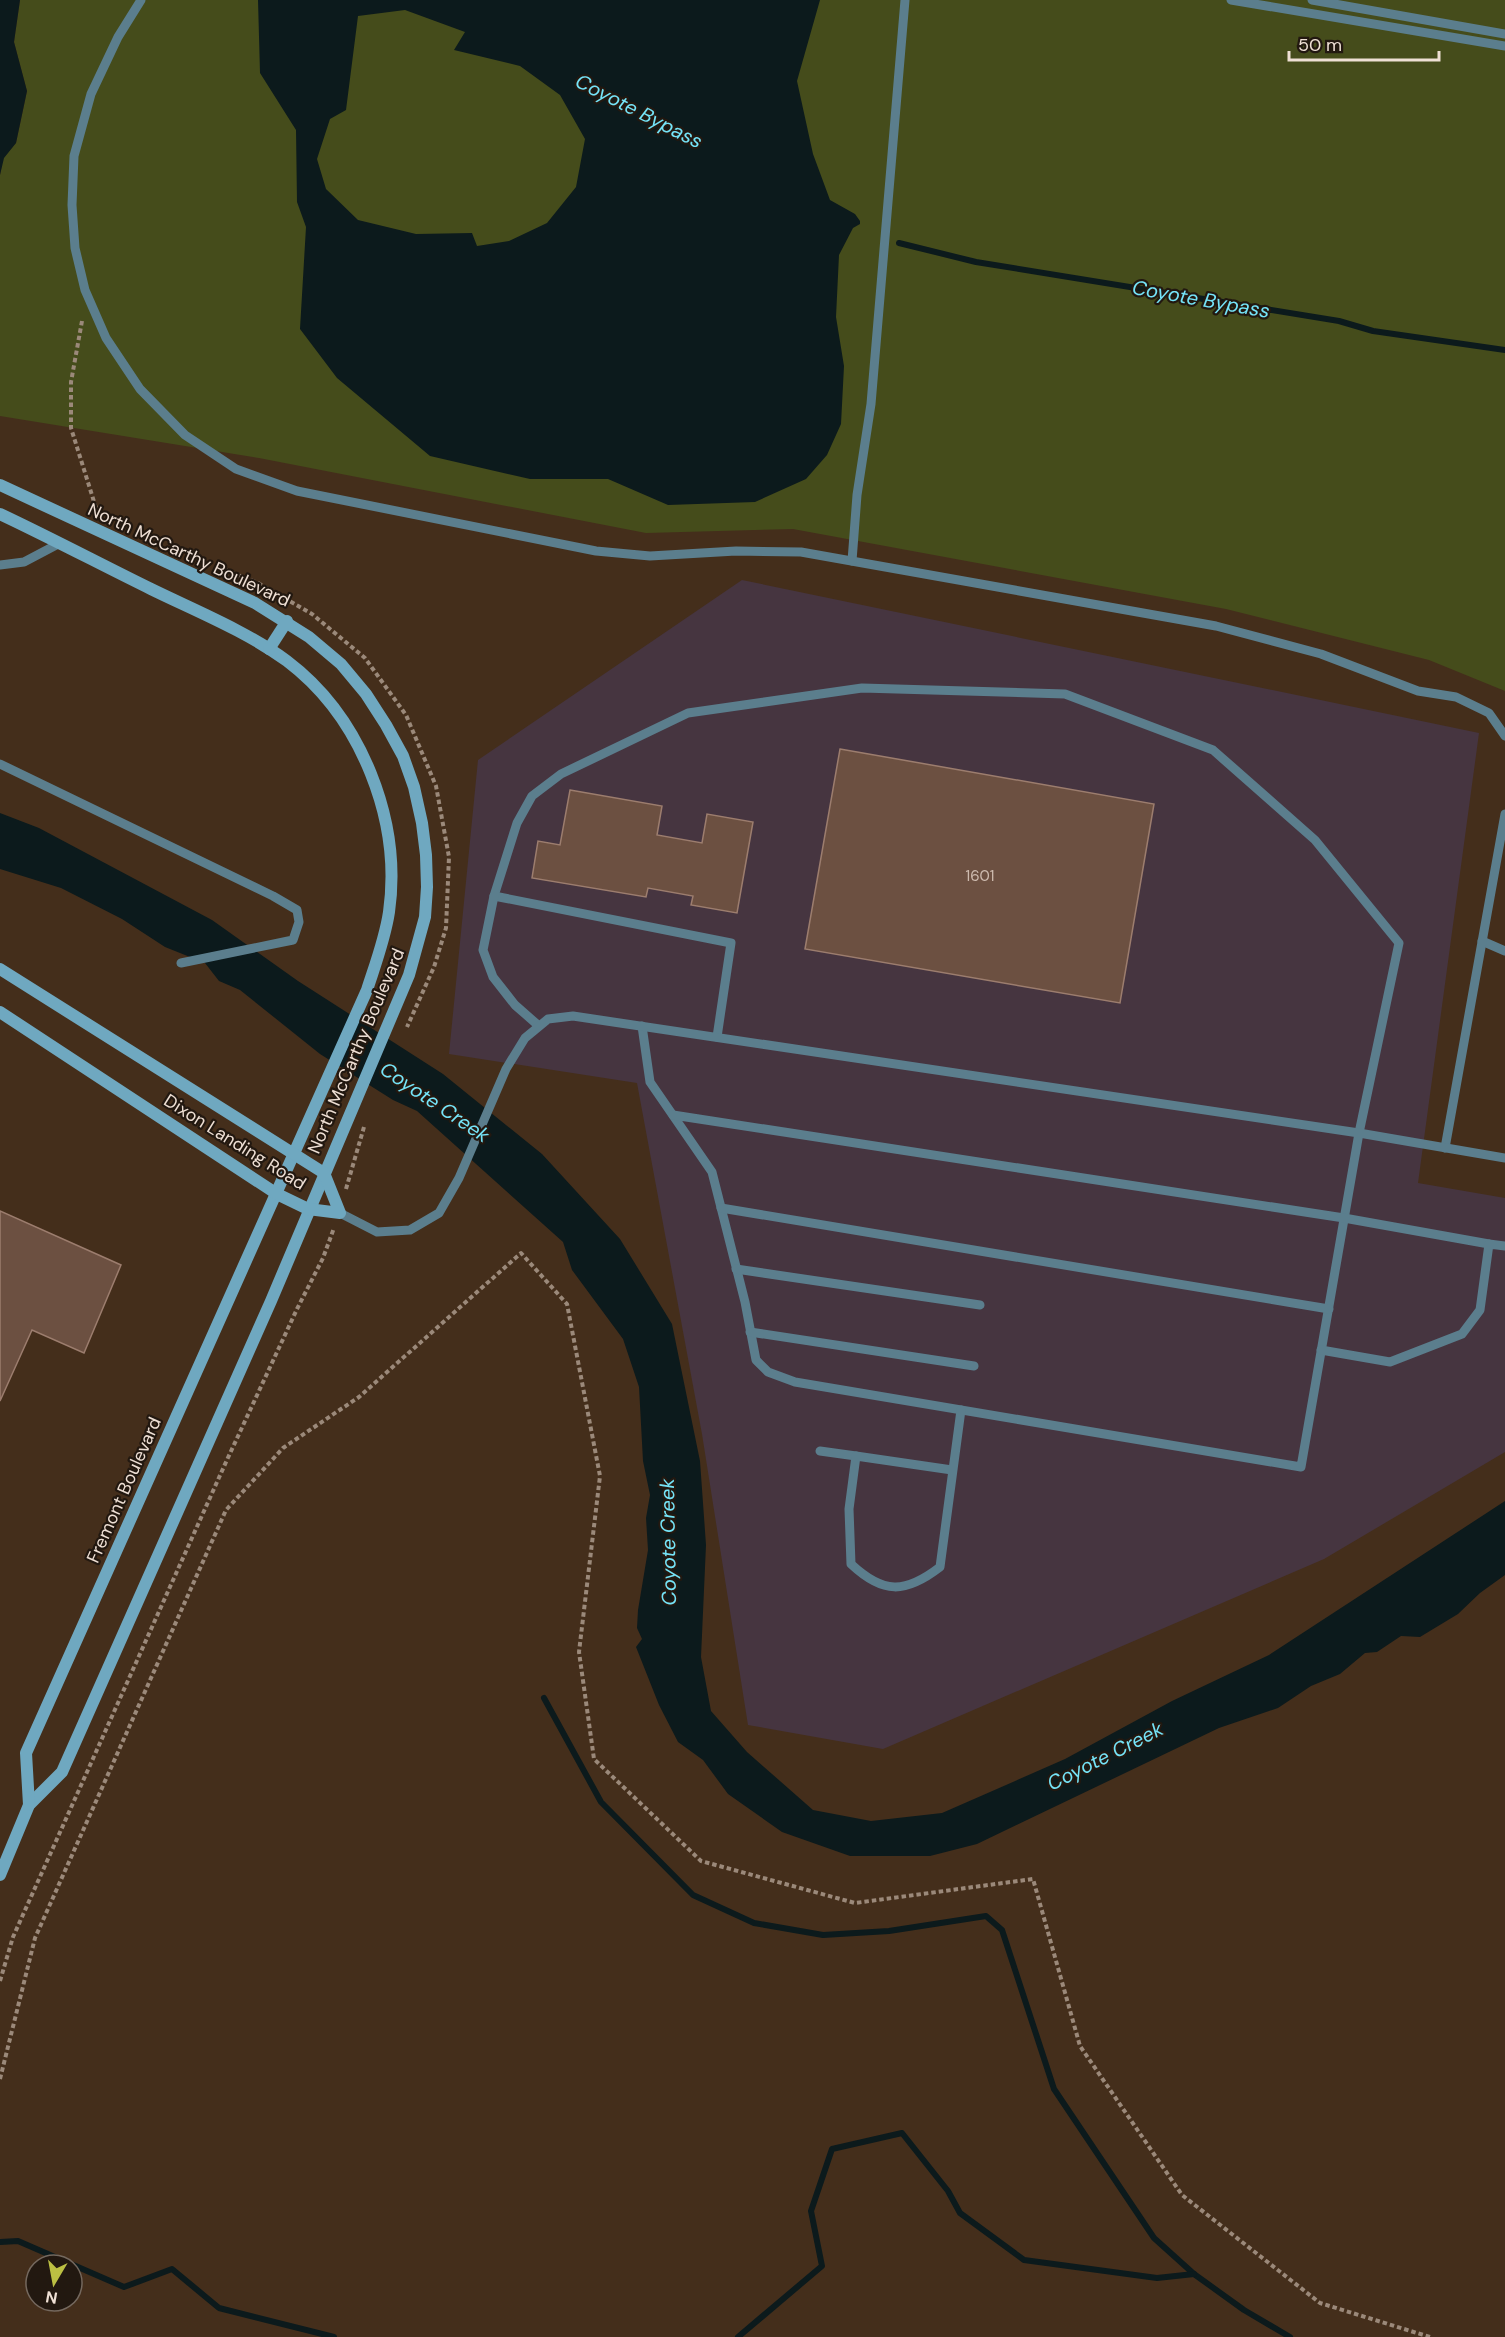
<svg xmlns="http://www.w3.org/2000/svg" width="1505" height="2337" font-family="'DM Sans',sans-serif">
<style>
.industrial{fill:#463540}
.green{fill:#454c1b}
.water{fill:#0c1a1c;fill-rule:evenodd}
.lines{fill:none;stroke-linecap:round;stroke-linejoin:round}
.stream{stroke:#0c1a1c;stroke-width:6}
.building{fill:#6c5041;stroke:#9c7d6e;stroke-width:1.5}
.path{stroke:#9b897a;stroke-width:4;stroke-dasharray:4.5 3;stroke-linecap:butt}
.lane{stroke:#5b7e8d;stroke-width:9}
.secondary{stroke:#6fa8c0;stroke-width:12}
.labels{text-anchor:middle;stroke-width:4.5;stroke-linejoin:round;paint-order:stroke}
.number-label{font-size:15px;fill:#cebbaf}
.street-label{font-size:18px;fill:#eedfd4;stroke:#221810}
.water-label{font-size:20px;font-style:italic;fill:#75e4f8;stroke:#221810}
</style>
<rect width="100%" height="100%" fill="#442e1b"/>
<path class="industrial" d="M742 580 1479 733 1418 1183 1505 1198V1452L1324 1559 883 1749 748 1725 702 1434 637 1083 449 1054 478 760Z"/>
<path class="green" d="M20 0H1505V691L1429 660 1226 609 793 529 646 533 259 458 0 416V175L3 158 16 143 27 91 14 42Z"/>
<g class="water">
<path d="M0 0H20L14 42 27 91 16 143 4 158 0 175Z"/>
<path d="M258 0H820L797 81 813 154 830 200 855 214 860 221V224L853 228 839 255 836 317 844 366 841 424 827 455 806 479 755 502 668 505 608 479H530L430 456 337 378 300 329 306 227 297 202 296 130 260 73ZM405 10 465 32 454 50 520 66 560 95 585 139 576 187 547 223 509 241 477 246 472 233 416 234 358 220 326 189 317 159 330 119 346 110 358 16Z"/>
<path d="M0 813 39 828 212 920 298 981 443 1074 542 1154 620 1239 672 1324 700 1461 706 1545 701 1657 711 1711 747 1752 813 1810 871 1821 942 1813 1065 1759 1172 1701 1269 1655 1505 1501V1575L1480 1593 1458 1614 1420 1637 1401 1636 1377 1652 1365 1653 1340 1674 1311 1686 1278 1708 1219 1728 977 1844 930 1856H850L782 1832 728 1794 703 1760 678 1742 659 1705 636 1647 642 1639 637 1628 638 1610 648 1550 646 1518 650 1495 643 1461 639 1387 623 1339 572 1270 563 1242 417 1111 393 1100 320 1054 240 990 219 981 205 963 165 947 122 919 61 888 0 869Z"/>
</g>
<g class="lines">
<g class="stream">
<path d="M899 243 976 262 1339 321 1373 331 1505 350"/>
<path d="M544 1698 601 1802 693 1895 754 1923 823 1935 889 1931 986 1916 1002 1930 1054 2089 1154 2238 1194 2274 1244 2310 1290 2337"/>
<path d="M0 2242 18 2241 124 2287 172 2269 219 2308 334 2337"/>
<path d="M738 2337 822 2266 811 2211 832 2149 902 2133 948 2191 960 2213 1024 2260 1157 2278 1194 2274"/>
</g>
</g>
<g class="building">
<path d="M840 749 1154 804 1120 1003 805 949Z"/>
<path d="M570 790 662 806 657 835 702 843 707 814 753 822 737 913 691 905 693 896 648 888 646 897 532 878 538 841 560 845Z"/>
<path d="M0 1211 121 1265 84 1353 32 1330 0 1401Z"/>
</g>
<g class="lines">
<g class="path">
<path d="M82 321 71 382V428L96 508 95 512"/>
<path d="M223 569 258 583 312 614 365 658 406 715 436 786 449 857 446 928 434 967 407 1027"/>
<path d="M346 1189 364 1127"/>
<path d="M0 1981 13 1937 226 1462 297 1309 323 1258 334 1228"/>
<path d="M0 2079 35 1938 226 1510 283 1448 359 1397 521 1253 567 1304 600 1476 579 1652 594 1759 701 1861 855 1903 1033 1879 1080 2046 1182 2195 1320 2303 1430 2337"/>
</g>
<g class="lane">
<path d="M141 0 118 37 91 94 74 156 72 205 75 248 85 290 106 338 140 389 185 435 236 469 297 491 596 551 650 556 736 551 801 552 1216 626 1321 654 1418 691 1456 697 1489 713 1505 736"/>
<path d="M1231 0 1505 46"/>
<path d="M1312 0 1505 34"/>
<path d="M852 561 857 495 871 404 905 0"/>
<path d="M0 565 24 562 60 543"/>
<path d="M0 764 273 896 297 910 299 922 293 940 181 963"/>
<path d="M494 896 731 943 717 1037"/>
<path d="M1482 941 1505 951"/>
<path d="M539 1026 515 1005 493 977 483 950 494 896 517 823 532 796 561 774 688 713 862 688 1065 694 1213 750 1315 840 1399 943 1359 1133 1301 1467 795 1382 768 1372 756 1360 745 1302 712 1172 650 1082 642 1026"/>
<path d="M673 1115 1344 1218 1489 1244"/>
<path d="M1445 1148 1505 814"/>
<path d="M721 1208 1329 1309"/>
<path d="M340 1213 377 1232 410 1230 439 1213 459 1178 506 1069 525 1038 548 1019 573 1016 1359 1133 1505 1158"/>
<path d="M736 1269 980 1305"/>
<path d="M750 1332 974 1366"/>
<path d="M1321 1350 1390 1362 1462 1334 1480 1310 1489 1244 1505 1246"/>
<path d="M820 1451 856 1456"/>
<path d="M952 1470 856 1456 849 1509 851 1564C883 1594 905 1594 940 1567L961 1410"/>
</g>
<g class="secondary">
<path d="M0 485 255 603 309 637 341 664 366 694 386 725 403 756 414 787 422 823 426 855 427 887 425 917 409 975 271 1301 62 1772 29 1805 0 1875"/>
<path d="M0 514C51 538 100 564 151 589 196 611 246 631 287 661 361 717 402 820 389 912 385 939 375 965 367 990L26 1753 29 1805"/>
<path d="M269 649 287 621"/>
<path d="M0 969 324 1173 340 1213 308 1209 277 1194 0 1012"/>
</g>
</g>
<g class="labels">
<g class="number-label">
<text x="980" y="881">1601</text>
</g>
<g class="street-label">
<text transform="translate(189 555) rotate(25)" y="6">North McCarthy Boulevard</text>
<text transform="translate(356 1051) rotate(-67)" y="6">North McCarthy Boulevard</text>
<text transform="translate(235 1142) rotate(32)" y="6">Dixon Landing Road</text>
<text transform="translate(124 1490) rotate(-66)" y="6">Fremont Boulevard</text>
</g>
<g class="water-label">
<text transform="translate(639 111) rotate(27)" y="7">Coyote Bypass</text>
<text transform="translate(1201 299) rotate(10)" y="7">Coyote Bypass</text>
<text transform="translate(435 1102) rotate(34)" y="7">Coyote Creek</text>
<text transform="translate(668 1542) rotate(-91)" y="7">Coyote Creek</text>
<text transform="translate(1105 1756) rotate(-27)" y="7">Coyote Creek</text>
</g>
</g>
<g transform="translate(54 2283) rotate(190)"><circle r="28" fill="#221810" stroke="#74685e" stroke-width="1.5"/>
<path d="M0-4.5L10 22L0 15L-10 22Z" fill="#bcbf43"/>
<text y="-9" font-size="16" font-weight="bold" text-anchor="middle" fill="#eedfd4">N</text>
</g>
<path d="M1289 51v9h150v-9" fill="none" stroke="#eedfd4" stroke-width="3"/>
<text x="1298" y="51" font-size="18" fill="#eedfd4" stroke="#221810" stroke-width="4.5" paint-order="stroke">50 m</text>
</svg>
